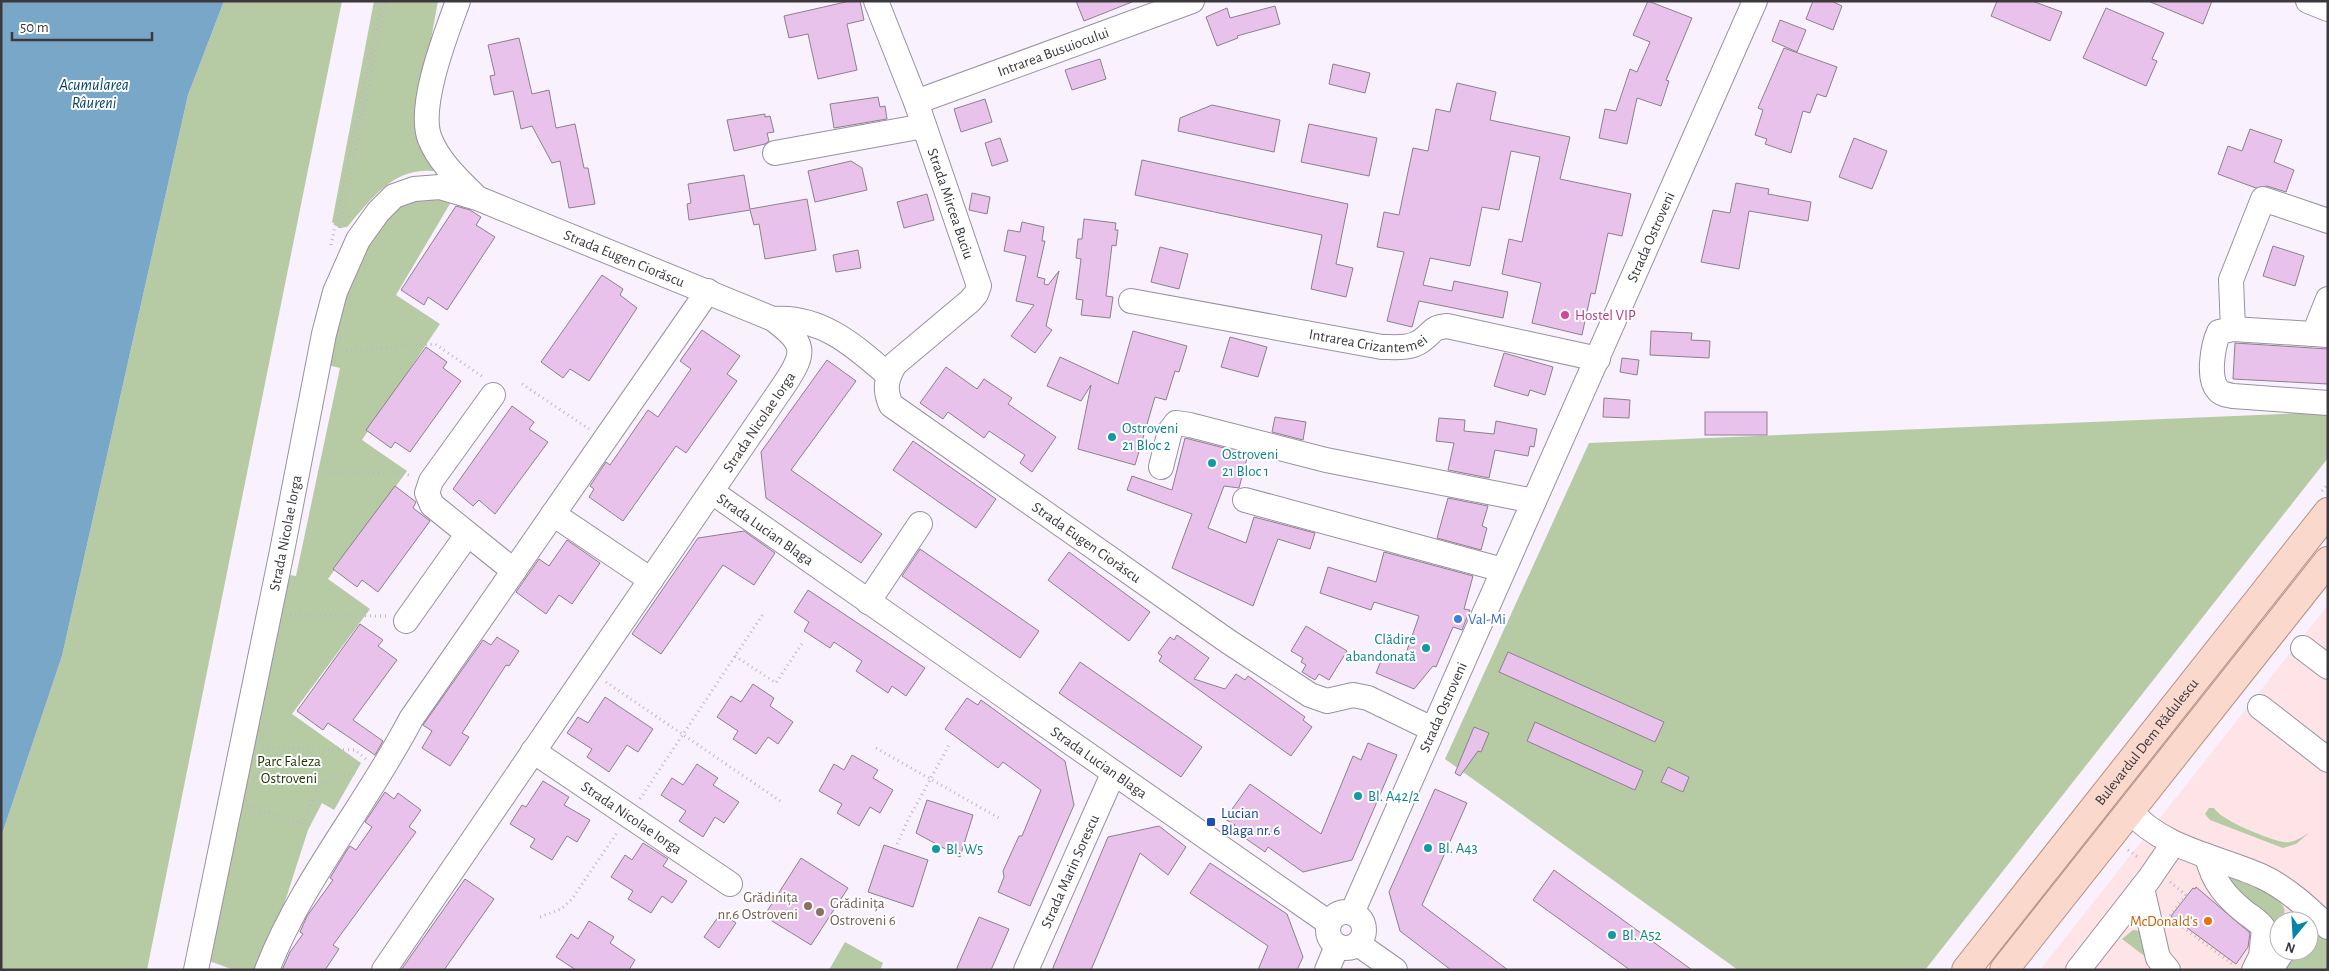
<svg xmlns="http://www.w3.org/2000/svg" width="2329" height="971" font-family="'Alegreya Sans',sans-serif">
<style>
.commercial{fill:#fee3e7}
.green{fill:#b6cba4}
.water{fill:#79a7c8}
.building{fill:#e9c2eb;stroke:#8c808d}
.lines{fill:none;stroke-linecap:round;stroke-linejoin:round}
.minor-casing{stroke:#9a91a0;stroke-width:26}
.major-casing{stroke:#b68f83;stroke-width:30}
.path{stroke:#beb8c2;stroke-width:3;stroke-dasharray:1 4;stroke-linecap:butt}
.minor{stroke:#fff;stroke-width:24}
.major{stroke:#fad8cb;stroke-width:28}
.hotel-dot{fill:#d1479c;stroke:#fff;stroke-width:2}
.culture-dot{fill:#0f9aa8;stroke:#fff;stroke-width:2}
.shop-dot{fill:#3f7fe0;stroke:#fff;stroke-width:2}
.transit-dot{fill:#1a4fb4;stroke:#fff;stroke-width:2}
.education-dot{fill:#8d6e63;stroke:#fff;stroke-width:2}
.food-dot{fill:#e8710a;stroke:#fff;stroke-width:2}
.labels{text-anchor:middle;stroke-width:4;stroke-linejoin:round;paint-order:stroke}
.street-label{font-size:15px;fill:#3c383e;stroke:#fff}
.hotel-label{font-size:15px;fill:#b23c85;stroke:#fff;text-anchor:start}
.culture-label{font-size:15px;fill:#0d838f;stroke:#fff;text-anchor:start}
.shop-label{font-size:15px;fill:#366cbe;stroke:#fff;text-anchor:start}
.park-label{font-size:15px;fill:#1c3300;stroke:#fff}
.transit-label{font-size:15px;fill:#164399;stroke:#fff;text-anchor:start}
.education-label{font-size:15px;fill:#785e54;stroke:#fff;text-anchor:end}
.food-label{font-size:15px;fill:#c56008;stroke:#fff;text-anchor:end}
.water-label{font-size:16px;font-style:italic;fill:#054162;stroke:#fff}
</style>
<rect width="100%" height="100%" fill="#f9f1fe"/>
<path class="commercial" d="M2328 605V911L2323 908 2309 928V921H2279L2281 970H2040Z"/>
<g class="green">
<path d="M224 1H342L147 970H1V837L62 656 188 95Z"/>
<path d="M374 1H438L420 100 446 173C397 162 376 194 347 227L339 228 332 222Z"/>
<path d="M414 197 438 198 451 202 396 295 440 324 362 440 407 471 328 579 370 609 292 714 361 763 334 810 322 803 308 830 263 970H234L201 958 284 574 296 576 340 368 328 365C340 315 355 246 395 210 400 205 408 201 414 197Z"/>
<path d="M2328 412V458L1925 970H1738L1445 759 1589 443Z"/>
<path d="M2209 808H2214C2220 820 2270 840 2284 842 2293 844 2302 837 2310 832L2296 844 2283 848 2210 820 2205 814Z"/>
<path d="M2226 875C2240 878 2278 893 2284 908 2285 911 2284 916 2285 920L2279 921V934L2273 932 2236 893Z"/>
<path d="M2323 908 2328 911V970H2281L2294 951H2309V928Z"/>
<path d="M2133 930 2141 931 2155 964 2122 939Z"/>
<path d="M845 942 883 963 880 970H829Z"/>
</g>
<path class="water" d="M1 1H224L188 95 62 656 1 837Z"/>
<g class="building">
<path d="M850 1H860L864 20 847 24 857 70 818 79 808 34 789 38 784 16Z"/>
<path d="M1076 1H1132V2L1084 21Z"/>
<path d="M1648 1 1692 18 1666 80 1669 81 1661 106 1637 98 1627 144 1599 138 1605 109 1616 111 1630 69 1637 72 1650 42 1633 35Z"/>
<path d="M1813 1H1831L1842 6 1833 30 1806 19Z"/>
<path d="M1997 1H2032L2062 12 2050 41 1991 16Z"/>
<path d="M2148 1H2212L2203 24Z"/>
<path d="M1275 6 1280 24 1237 36 1238 38 1217 46 1206 17 1227 8 1230 18Z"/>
<path d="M2106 8 2164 33 2152 59 2157 61 2146 86 2083 58Z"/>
<path d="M1780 20 1806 30 1797 52 1772 41Z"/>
<path d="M519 38 532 94 549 90 556 128 575 124 584 168H588L595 204 569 208 560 161 552 163 532 126 521 129 513 91 494 95 490 76 495 75 488 45Z"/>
<path d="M1784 48 1837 67 1826 97 1817 94 1810 113 1803 111 1791 153 1765 144 1767 139 1755 135 1763 110 1758 108Z"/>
<path d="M1100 59 1106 79 1072 90 1065 70Z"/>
<path d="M1333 64 1370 73 1365 93 1329 84Z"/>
<path d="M1457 83 1496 92 1490 120 1570 137 1560 179 1631 194 1622 236 1608 233 1595 294 1591 293 1582 335 1532 323 1541 283 1502 274 1509 239 1522 242 1540 157 1511 151 1499 210 1482 207 1470 266 1430 258 1423 285 1452 291 1454 281 1508 292 1503 318 1419 301 1412 327 1387 321 1404 252 1377 247 1384 212 1399 215 1413 148 1428 151 1436 109 1450 112Z"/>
<path d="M878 97 880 107 885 106 887 119 834 128 830 104Z"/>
<path d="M985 99 992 122 961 132 954 109Z"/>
<path d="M1212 105 1280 120 1274 152 1178 131 1180 118Z"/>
<path d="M765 114V117L770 116 774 132 767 133 769 141 765 144 734 151 727 120Z"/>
<path d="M1309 124 1377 138 1369 176 1301 162Z"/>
<path d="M2250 129 2282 140 2274 162 2294 170 2286 192 2267 186 2256 188 2218 174 2228 146 2242 151Z"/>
<path d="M1000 138 1008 161 992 166 985 143Z"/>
<path d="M1854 138 1887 151 1872 189 1839 177Z"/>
<path d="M1142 160 1348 204 1336 264 1353 268 1346 297 1311 289 1322 235 1135 195Z"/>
<path d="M851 161 862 168 867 190 815 202 808 171Z"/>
<path d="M744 175 750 209 807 199 816 250 765 259 759 224 754 225 750 210 689 220 687 204 691 203 688 184Z"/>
<path d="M1736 183 1769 189 1768 194 1811 202 1808 221 1749 211 1739 269 1701 262 1713 210 1730 213Z"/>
<path d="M972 193 990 197 987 214 969 210Z"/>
<path d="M927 194 934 220 904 228 897 202Z"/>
<path d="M456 206 470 210 481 217 476 225 495 237 447 310 428 297 424 305 401 290Z"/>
<path d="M1084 219 1116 223 1115 230H1118L1116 246 1112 245 1106 296 1113 297 1110 318 1081 315 1083 300 1076 299 1081 259 1076 258 1078 239H1082Z"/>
<path d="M1022 222 1044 227 1042 241H1045L1037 277 1045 279 1044 284 1048 285 1059 271 1046 326 1052 330 1035 353 1011 336 1034 305 1016 301 1026 256 1004 251 1008 230 1020 232Z"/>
<path d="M2273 246 2304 256 2295 286 2263 276Z"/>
<path d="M1160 247 1188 254 1179 289 1151 282Z"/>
<path d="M858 250 861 268 836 272 833 255Z"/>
<path d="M602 275 623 289 620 295 637 308 589 381 570 369 563 378 541 362Z"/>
<path d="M702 330 740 356 727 374 737 381 686 453 676 446 623 521 589 497 594 489 590 486 606 462 610 465 648 410 658 417 691 369 680 361Z"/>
<path d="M1133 331 1187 346 1179 372 1175 371 1166 400 1155 397 1135 465 1078 449 1091 385 1081 401 1047 386 1060 357 1118 384Z"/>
<path d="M1651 331 1692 333 1691 340 1710 341 1709 358 1650 355Z"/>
<path d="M1230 337 1267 347 1258 377 1221 367Z"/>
<path d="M2235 343 2328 349V384L2233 379Z"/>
<path d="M426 347 447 362 443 368 461 381 410 452 395 442 391 448 366 430Z"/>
<path d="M1504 353 1553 367 1545 395 1530 390 1528 396 1494 386Z"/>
<path d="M1622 358 1639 360 1637 375 1620 372Z"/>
<path d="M827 360 856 381 791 470 882 534 861 563 766 498 761 452Z"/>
<path d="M946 367 977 389 984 379 1012 398 1008 404 1056 437 1032 472 1020 463 1025 455 989 431 984 438 948 412 943 419 920 403Z"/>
<path d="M1604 398 1630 400 1629 418 1603 417Z"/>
<path d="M512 406 534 422 529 429 548 442 495 514 479 500 473 506 453 489Z"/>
<rect x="1705" y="412" width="62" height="23"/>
<path d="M1275 417 1306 422 1303 440 1272 432Z"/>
<path d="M1439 418 1465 420 1464 431 1494 434 1496 421 1537 429 1534 447 1530 446 1528 456 1495 450 1489 478 1448 470 1454 443 1436 441Z"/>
<path d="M1185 438 1248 454 1239 488 1224 486 1208 528 1246 543 1254 517 1315 533 1310 549 1278 539 1253 606 1172 568 1192 514 1127 490 1132 476 1172 490Z"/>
<path d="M913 441 996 499 976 528 893 470Z"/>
<path d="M395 486 416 502 413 508 430 521 378 592 362 580 357 587 333 569Z"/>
<path d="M1448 498 1488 506 1482 526 1487 528 1481 550 1437 538Z"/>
<path d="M744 531 775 553 754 585 723 565 661 654 632 634 698 538Z"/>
<path d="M567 540 600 563 572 604 559 595 546 614 516 592 539 559 549 566Z"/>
<path d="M920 549 1039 631 1020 658 902 576Z"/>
<path d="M1069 552 1150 612 1129 641 1048 580Z"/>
<path d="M1384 552 1473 576 1464 609 1470 610 1462 630 1453 627 1436 667 1433 666 1414 689 1376 673 1384 654 1403 662 1419 616 1374 602 1371 610 1320 593 1328 567 1376 582Z"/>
<path d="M808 590 925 668 906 696 892 686 888 693 856 671 862 661 834 642 830 648 804 631 809 622 794 612Z"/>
<path d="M360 624 383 640 378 646 397 660 353 720 383 741 375 755 328 723 323 730 297 711Z"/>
<path d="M1306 626 1347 651 1329 680 1319 674 1315 680 1302 672 1306 665 1301 662 1303 658 1291 651Z"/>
<path d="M1177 635 1209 658 1194 679 1225 689 1236 674 1245 680 1248 676 1305 717 1303 720 1312 727 1291 756 1159 661 1162 656 1158 653 1170 637 1174 640Z"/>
<path d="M497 637 519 651 509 666 506 665 462 733 469 737 450 766 422 748 432 731 423 725 483 640 491 645Z"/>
<path d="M1508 652 1664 722 1655 742 1499 672Z"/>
<path d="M1080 662 1202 747 1181 777 1059 693Z"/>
<path d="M753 684 774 698 770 706 793 722 778 744 768 737 756 754 733 739 738 731 717 717 731 696 741 702Z"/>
<path d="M605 697 653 729 638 752 627 745 609 772 587 757 592 749 567 733 578 717 588 723Z"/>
<path d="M967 698 978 705 981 700 1065 761 1074 805 1030 906 998 892 1004 877 1003 871 1019 836H1022L1041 790 1003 762 998 768 945 729Z"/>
<path d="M1535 722 1643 771 1635 790 1527 741Z"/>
<path d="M1474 727 1489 733 1481 752 1478 751 1460 776 1455 773Z"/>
<path d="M1368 743 1397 755 1352 860 1303 872 1268 847 1265 852 1232 829 1235 825 1225 819 1250 784 1321 834 1353 756 1361 760Z"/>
<path d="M852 755 878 770 873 778 893 790 880 813 870 807 859 826 837 813 842 804 819 791 834 764 844 770Z"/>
<path d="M697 764 718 778 713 785 739 802 724 823 715 817 703 837 679 821 686 811 661 795 672 778 683 785Z"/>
<path d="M1668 767 1689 777 1683 792 1661 782Z"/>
<path d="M543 781 569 797 564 805 590 820 577 842 567 836 552 860 530 847 535 839 510 824 522 805 526 807Z"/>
<path d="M1435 789 1467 803 1422 905 1508 970H1451L1400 931 1389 892Z"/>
<path d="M385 792 394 799 398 793 421 810 409 827 416 832 333 945 339 949 325 970H282L290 952 303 934 300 932 307 916 333 880 330 878 347 850 350 846 356 850 372 827 365 822Z"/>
<path d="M927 800 973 815 960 857 916 833Z"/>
<path d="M1159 826 1186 847 1168 875 1140 853 1091 970H1052L1108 837Z"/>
<path d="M643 843 668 859 663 866 687 881 672 903 662 896 651 913 628 899 633 891 611 877 625 855 632 860Z"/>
<path d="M884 845 928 860 913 907 868 892Z"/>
<path d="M801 858 848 888 811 945 764 916Z"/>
<path d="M1210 863 1287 914 1303 957 1297 970H1258L1268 946 1190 893Z"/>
<path d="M1554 870 1692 970H1630L1533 900Z"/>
<path d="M465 879 494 899 444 970H401Z"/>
<path d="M2196 887 2250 933 2248 947 2236 964 2171 916 2193 888 2195 889Z"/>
<path d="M721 913 736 923 719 948 704 937Z"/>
<path d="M979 917 1009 929 991 970H956Z"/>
<path d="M589 921 614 937 610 943 635 960 629 970H576L556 957 571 934 578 939Z"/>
</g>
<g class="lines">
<defs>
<g id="minor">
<path d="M458 1C446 34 417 107 430 139 439 162 459 180 476 197"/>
<path id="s1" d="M876 1 916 102 979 286 976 294 970 301 895 364C886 379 884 389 891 405L1229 642 1310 695 1327 701 1353 695 1368 698 1432 729"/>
<path d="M2308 1 2328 9"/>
<path id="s2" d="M916 102 1192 1"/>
<path d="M775 153 924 126"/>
<path id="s3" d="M1131 301 1382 347C1395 347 1410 349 1421 341 1434 332 1430 328 1447 326L1598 359"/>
<path d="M773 319C820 315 855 346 888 375"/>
<path d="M2233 329 2231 280 2263 199 2328 221"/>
<path d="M2314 334 2328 299"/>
<path d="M2328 335 2233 329 2219 332C2213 345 2207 379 2218 390 2221 394 2228 395 2233 396L2328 403"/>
<path d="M493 395 431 481 427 493 432 505 514 571"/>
<path d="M1161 467 1170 431 1176 423 1190 425 1326 460 1534 501"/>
<path id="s4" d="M712 492 1329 923"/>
<path d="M1245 500 1503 570"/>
<path d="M553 514 651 580"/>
<path d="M868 602 920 524"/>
<path d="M406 621 467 535"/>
<path d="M2303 648 2328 667"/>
<path d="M2260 707 2328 760"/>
<path id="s5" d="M533 751 730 884"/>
<path d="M2129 810C2163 849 2216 856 2261 876 2287 888 2307 907 2328 927"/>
<path d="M2207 856C2213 882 2226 897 2246 913 2253 918 2260 922 2264 929L2261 956 2254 970"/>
<path d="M2142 888 2158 958 2168 970"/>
<circle cx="1346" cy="930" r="18"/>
<path id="s6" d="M1352 913 1755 1"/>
<path d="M1358 944 1395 970"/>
<path id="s7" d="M196 970 282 551 324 334 335 292 358 240 378 212 394 196 414 189 440 187 477 198 773 319C805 343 807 351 784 385L384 970"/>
<path d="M267 970C302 880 367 804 411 719L708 291"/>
<path id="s8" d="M1026 970 1113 774"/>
<path d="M1327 970 1337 946"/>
<path d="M2078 970 2149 879 2173 844"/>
<path d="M2270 970 2283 951"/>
</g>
<g id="major">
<path id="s9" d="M1966 970 2328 512"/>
<path d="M2004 970 2328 561"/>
</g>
</defs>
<use href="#minor" class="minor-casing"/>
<use href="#major" class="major-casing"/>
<g class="path">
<path d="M340 228 386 1"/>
<path d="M331 245 382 1"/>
<path d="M341 352 435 344 483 377"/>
<path d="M522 384 589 429"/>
<path d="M318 472 401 473 412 476"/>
<path d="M2322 491 2328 484"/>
<path d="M290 615 386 616"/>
<path d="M735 656 776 683 803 642"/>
<path d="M606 682 783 803"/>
<path d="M263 748 355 750 366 759"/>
<path d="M876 748 999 818"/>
<path d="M640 799 763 614"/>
<path d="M250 806 302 824 321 782 355 773"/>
<path d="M897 844 908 820 949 745"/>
<path d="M2128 850 2139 858"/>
<path d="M2170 882 2186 895"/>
<path d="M2186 895 2169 917 2235 966"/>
<path d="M540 917 561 909 572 899 618 831"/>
<path d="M219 960 246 968"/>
</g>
<use href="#minor" class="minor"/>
<use href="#major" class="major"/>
</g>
<circle class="hotel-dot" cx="1565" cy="315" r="5"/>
<g class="culture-dot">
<circle cx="1112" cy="437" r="5"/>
<circle cx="1212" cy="463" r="5"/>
<circle cx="1426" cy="648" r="5"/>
<circle cx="1358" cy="796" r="5"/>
<circle cx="1428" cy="848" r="5"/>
<circle cx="936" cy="849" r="5"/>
<circle cx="1612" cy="935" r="5"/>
</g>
<circle class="shop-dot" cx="1458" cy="619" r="5"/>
<rect class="transit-dot" x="1206" y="817" width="10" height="10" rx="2.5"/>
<g class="education-dot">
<circle cx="808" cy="906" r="5"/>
<circle cx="820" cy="912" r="5"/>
</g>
<circle class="food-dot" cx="2208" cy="921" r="5"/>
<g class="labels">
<g class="street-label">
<text dy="5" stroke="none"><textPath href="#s2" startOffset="146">Intrarea Busuiocului</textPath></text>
<text dy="5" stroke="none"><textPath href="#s1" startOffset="216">Strada Mircea Buciu</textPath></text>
<text dy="5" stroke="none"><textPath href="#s6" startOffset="739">Strada Ostroveni</textPath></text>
<text dy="5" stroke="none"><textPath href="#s7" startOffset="1051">Strada Eugen Ciorăscu</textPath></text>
<text dy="5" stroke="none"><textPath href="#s3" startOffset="241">Intrarea Crizantemei</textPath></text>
<text transform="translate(759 422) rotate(-56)" y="5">Strada Nicolae Iorga</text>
<text dy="5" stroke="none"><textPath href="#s4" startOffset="65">Strada Lucian Blaga</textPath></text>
<text dy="5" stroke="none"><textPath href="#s7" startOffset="446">Strada Nicolae Iorga</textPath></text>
<text dy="5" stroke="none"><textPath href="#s1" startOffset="701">Strada Eugen Ciorăscu</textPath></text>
<text dy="5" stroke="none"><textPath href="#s6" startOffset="225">Strada Ostroveni</textPath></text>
<text dy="5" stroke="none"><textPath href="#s9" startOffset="291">Bulevardul Dem Rădulescu</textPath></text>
<text dy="5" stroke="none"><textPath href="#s4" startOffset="472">Strada Lucian Blaga</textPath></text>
<text dy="5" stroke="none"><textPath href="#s5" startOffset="119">Strada Nicolae Iorga</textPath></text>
<text dy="5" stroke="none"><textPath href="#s8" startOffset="108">Strada Marin Sorescu</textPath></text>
</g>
<g class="hotel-label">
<text x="1575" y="320">Hostel VIP</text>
</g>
<g class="culture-label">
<text x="1122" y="433">Ostroveni<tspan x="1122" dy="17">21 Bloc 2</tspan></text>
<text x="1222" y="459">Ostroveni<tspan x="1222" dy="17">21 Bloc 1</tspan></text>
<text x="1416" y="644" text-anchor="end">Clădire<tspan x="1416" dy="17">abandonată</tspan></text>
<text x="1368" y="801">Bl. A42/2</text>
<text x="1438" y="853">Bl. A43</text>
<text x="946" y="854">Bl. W5</text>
<text x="1622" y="940">Bl. A52</text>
</g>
<g class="shop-label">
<text x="1468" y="624">Val-Mi</text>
</g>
<g class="park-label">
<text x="289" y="766">Parc Faleza<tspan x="289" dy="17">Ostroveni</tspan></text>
</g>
<g class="transit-label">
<text x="1221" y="818">Lucian<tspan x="1221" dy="17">Blaga nr. 6</tspan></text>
</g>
<g class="education-label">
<text x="798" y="902">Grădinița<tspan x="798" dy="17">nr.6 Ostroveni</tspan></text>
<text x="830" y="908" text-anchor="start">Grădinița<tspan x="830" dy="17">Ostroveni 6</tspan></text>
</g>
<g class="food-label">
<text x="2198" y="926">McDonald's</text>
</g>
<g class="water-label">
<text x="94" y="90">Acumularea<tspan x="94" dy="18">Râureni</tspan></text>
</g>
</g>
<rect width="2329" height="971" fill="none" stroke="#3c383e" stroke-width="5"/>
<g transform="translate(2294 936) rotate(198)"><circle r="24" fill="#ffffff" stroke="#b1afb2"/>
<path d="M0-4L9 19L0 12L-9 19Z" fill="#0584a8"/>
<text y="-8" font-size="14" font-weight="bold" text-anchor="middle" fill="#3c383e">N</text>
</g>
<path d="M12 32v8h140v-8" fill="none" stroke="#3c383e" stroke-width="2.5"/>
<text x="20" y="32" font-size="15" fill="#3c383e" stroke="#ffffff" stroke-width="4" paint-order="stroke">50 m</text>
</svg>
